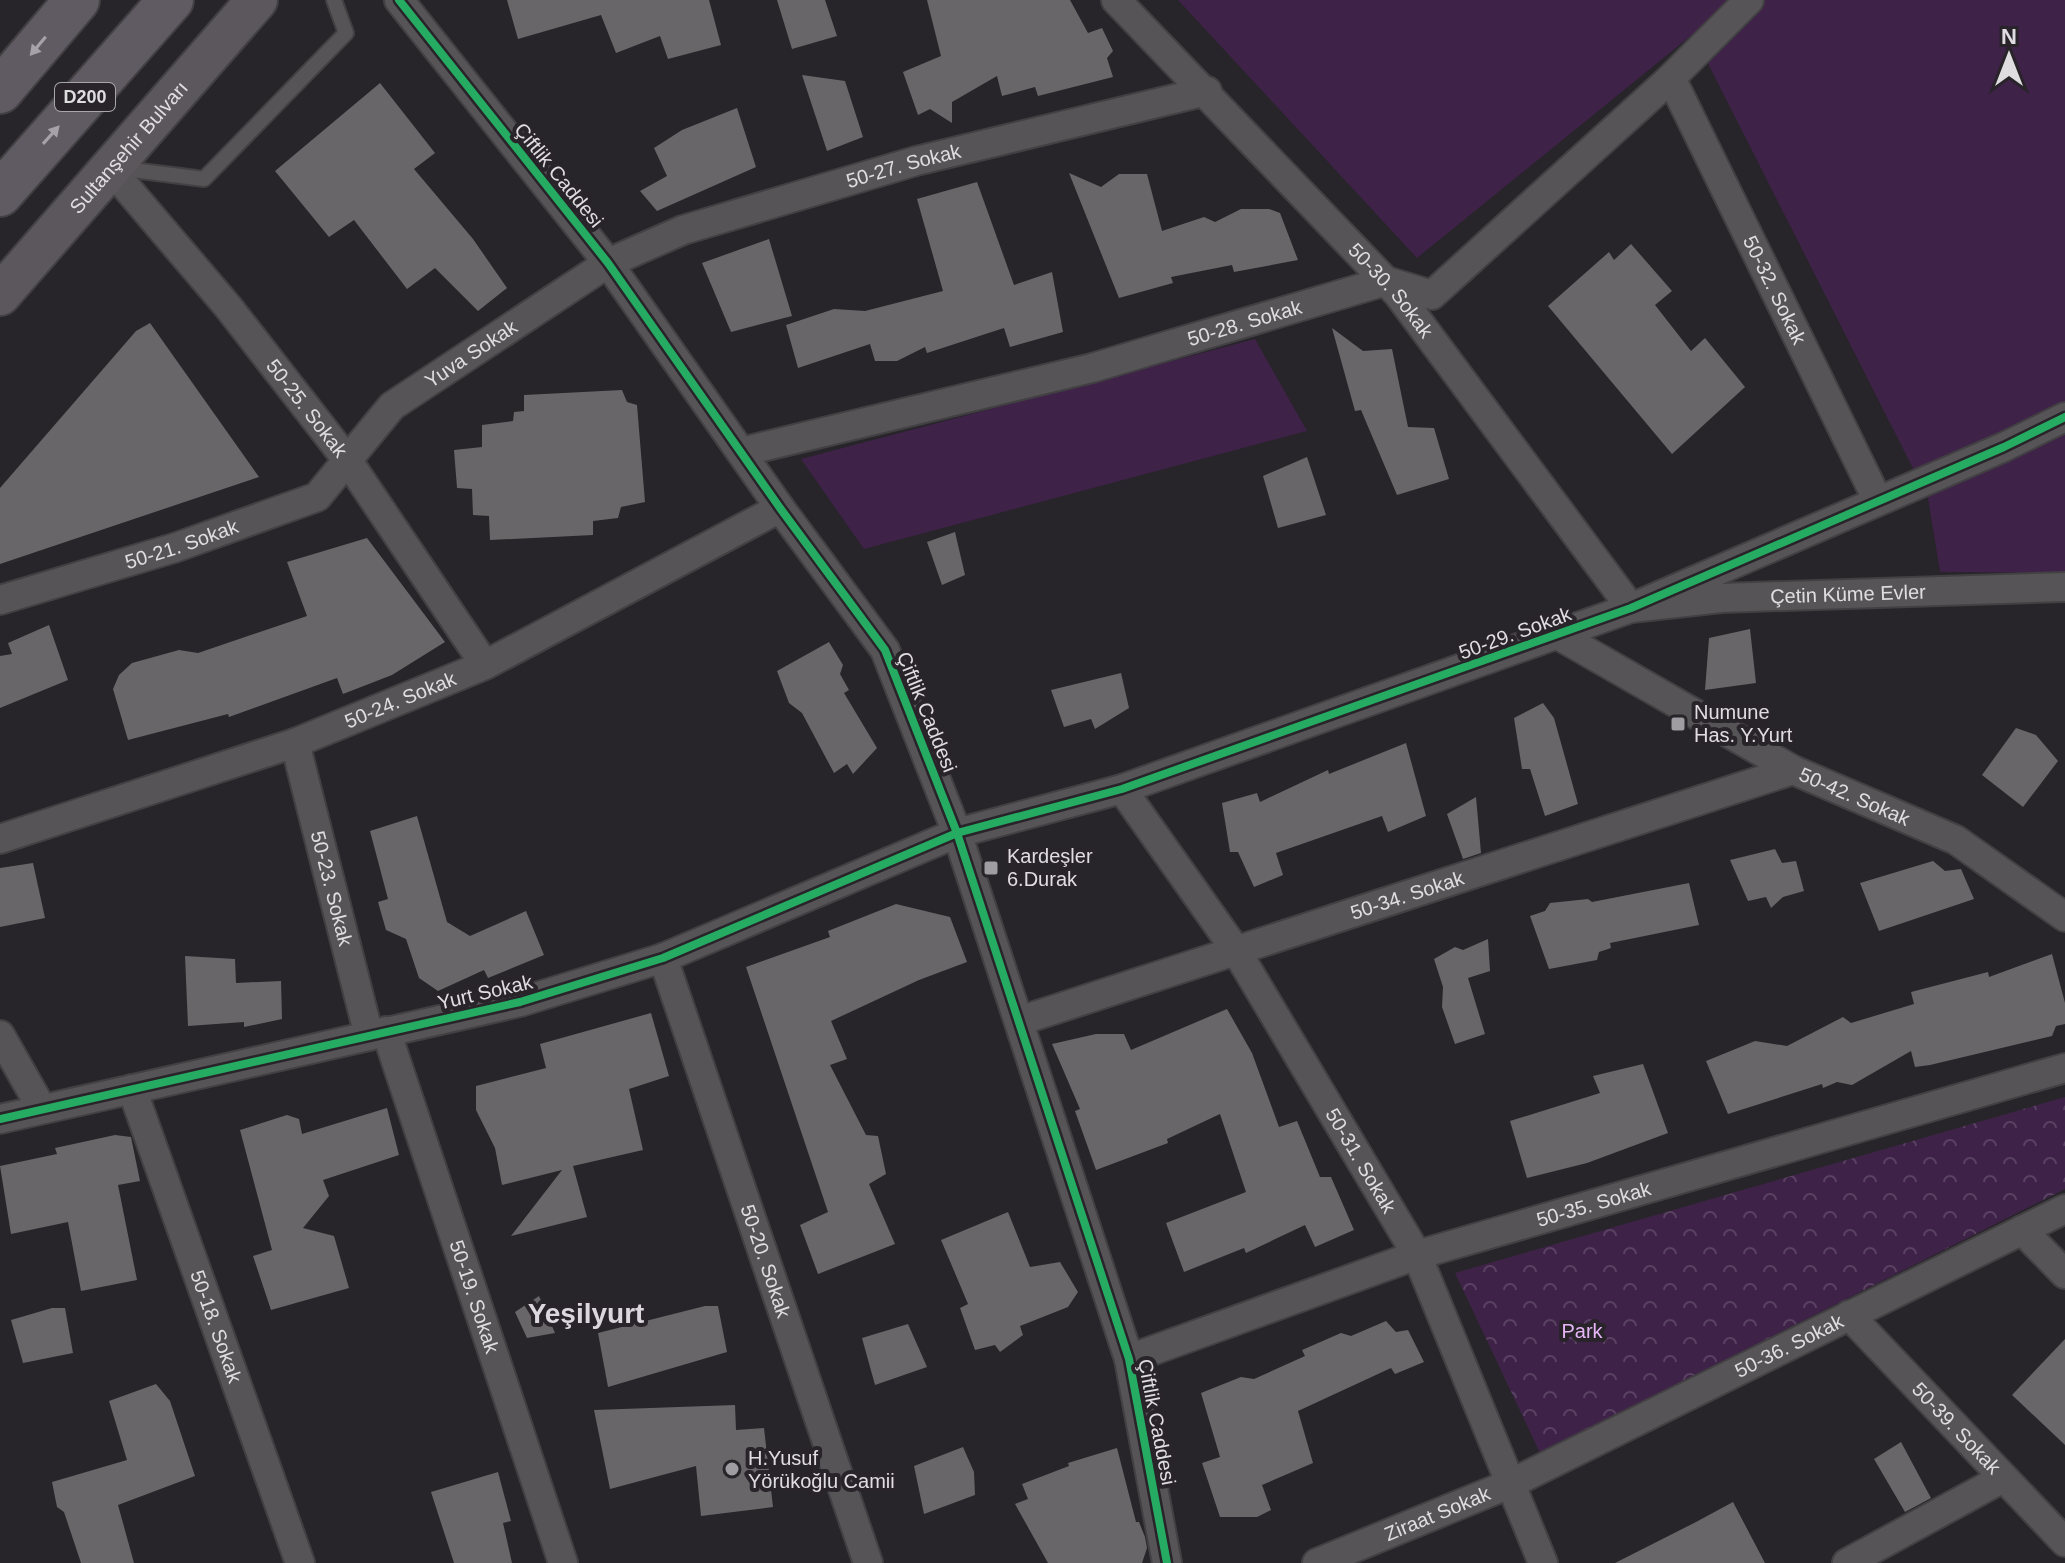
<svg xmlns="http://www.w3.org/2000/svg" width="2065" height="1563" font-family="Helvetica,sans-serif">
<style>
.grass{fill:#3e2248}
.park{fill:url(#park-crowns)}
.building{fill:#686669}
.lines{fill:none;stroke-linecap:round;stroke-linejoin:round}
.lane-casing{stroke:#424043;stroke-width:18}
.street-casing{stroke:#424043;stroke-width:32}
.secondary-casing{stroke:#424043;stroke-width:44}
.highway-casing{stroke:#424043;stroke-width:48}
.lane{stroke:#565457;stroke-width:14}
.street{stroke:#565457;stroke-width:28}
.secondary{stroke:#5b575c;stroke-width:40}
.highway{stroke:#605b63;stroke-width:44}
.cycleway-casing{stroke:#28242a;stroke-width:13}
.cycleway{stroke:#26ab63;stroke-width:8}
.oneway{fill:#a6a2a8}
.poi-dot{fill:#9f9da1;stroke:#28242a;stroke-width:3}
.labels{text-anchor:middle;stroke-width:8;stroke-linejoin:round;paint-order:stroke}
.shield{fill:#28242a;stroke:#a9a6aa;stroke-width:2}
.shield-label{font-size:18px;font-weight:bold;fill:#e0dde1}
.street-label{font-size:20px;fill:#e0dde1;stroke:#28242a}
.poi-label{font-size:20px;fill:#e0dde1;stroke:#28242a;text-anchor:start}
.park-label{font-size:20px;fill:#e6b6f7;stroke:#28242a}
.district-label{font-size:28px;font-weight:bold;fill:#dcd6de;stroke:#28242a}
</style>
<defs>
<pattern id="park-crowns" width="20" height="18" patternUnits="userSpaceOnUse" patternTransform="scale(2)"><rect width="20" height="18" fill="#3e2248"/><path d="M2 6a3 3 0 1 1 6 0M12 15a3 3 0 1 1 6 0" fill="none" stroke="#5a4262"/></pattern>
</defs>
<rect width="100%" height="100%" fill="#272529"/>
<g class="grass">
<path d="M1178 0H2065V573L1940 572 1928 498 1693 34 1417 258Z"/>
<path d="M1255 339 1307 431 864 549 801 459Z"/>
</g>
<path class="park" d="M2065 1097V1189L1540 1453 1455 1273Z"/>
<g class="building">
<path d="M507 0H709L721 45 668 59 660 36 616 53 601 15 518 39Z"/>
<path d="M777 0H825L837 36 792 49Z"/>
<path d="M927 0H1070L1088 33 1102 28 1113 51 1107 58 1113 77 1038 96 1035 87 1002 96 997 76 952 102V123L930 109 918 115 903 72 941 56Z"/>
<path d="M802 75 845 81 863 137 827 151Z"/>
<path d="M380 83 435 153 414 169 473 239 507 288 478 311 435 268 407 289 354 220 329 237 275 171Z"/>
<path d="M737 108 756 167 657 211 640 191 667 176 654 148 682 130Z"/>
<path d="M1069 173 1101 187 1119 174H1147L1162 231 1204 217 1215 222 1241 209H1269L1280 213 1298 260 1234 272 1232 265 1171 277 1173 283 1119 298Z"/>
<path d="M977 182 1014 285 1052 272 1063 332 1010 347 1004 328 927 353 925 347 897 361H875L870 344 798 368 786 325 834 309 865 311 943 291 917 199Z"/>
<path d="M769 239 792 316 731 332 702 263Z"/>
<path d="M1631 244 1672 291 1655 305 1691 351 1705 338 1745 387 1672 454 1548 306 1609 252 1614 260Z"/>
<path d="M150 323 259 477 0 564V488L136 331Z"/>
<path d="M1332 328 1363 351 1392 349 1408 427 1434 428 1449 479 1397 495 1361 410 1355 411Z"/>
<path d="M622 390 627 402 637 405 645 502 621 507 618 518 593 521V535L490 540 489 516 473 515 472 489 457 488 454 450 482 447V425L513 421 514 412 524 411V395Z"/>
<path d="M1307 457 1326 515 1278 528 1263 476Z"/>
<path d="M955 532 965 575 942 585 927 542Z"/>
<path d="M367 538 445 642 392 675 343 694 337 678 229 717 228 714 128 740 113 689 119 675 132 663 179 650 198 653 307 616 287 562Z"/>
<path d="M49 625 68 680 0 708V656L12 654 8 643Z"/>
<path d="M1750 629 1756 683 1705 690 1709 638Z"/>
<path d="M829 642 843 665 840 674 849 690 844 693 877 748 853 774 847 764 834 773 802 713 789 703 777 671Z"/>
<path d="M1121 673 1129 708 1095 729 1091 719 1064 727 1051 690Z"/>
<path d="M1543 703 1554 718 1578 804 1545 816 1530 769H1522L1514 718Z"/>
<path d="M2016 728 2036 735 2058 761 2023 807 1982 775Z"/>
<path d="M1406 743 1426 816 1388 832 1382 816 1276 853 1283 875 1254 887 1238 852H1230L1222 803 1257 793 1260 802 1328 770 1329 774Z"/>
<path d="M1476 797 1481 853 1463 859 1447 814Z"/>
<path d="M417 816 447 922 470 936 526 911 544 955 488 978 484 970 438 991 419 978 406 939 386 930 378 902 388 899 370 831Z"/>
<path d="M1775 849 1782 863 1796 861 1804 891 1783 897 1771 908 1766 897 1748 901 1730 860Z"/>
<path d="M1933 861 1945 871 1961 869 1974 899 1879 931 1860 883Z"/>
<path d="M33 863 45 918 0 927V868Z"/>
<path d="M1689 883 1699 925 1610 943 1611 948 1599 952 1597 960 1549 969 1530 916 1545 911 1550 903 1588 899 1592 902Z"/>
<path d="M896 904 950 917 967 962 919 980 831 1021 847 1059 830 1065 866 1135 878 1136 886 1174 869 1184 895 1244 818 1274 800 1225 828 1212 746 967 830 937 828 931Z"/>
<path d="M1488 939 1490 971 1468 978 1485 1034 1455 1044 1442 1007 1443 987 1434 959 1455 947 1463 950Z"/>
<path d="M2052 954 2065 1003V1024L2056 1026 2052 1036 1930 1065 1915 1067 1911 1051 1852 1085 1837 1082 1823 1088 1822 1084 1728 1114 1706 1061 1755 1041 1787 1046 1843 1017 1851 1023 1914 1004 1911 992 1988 972 1989 977Z"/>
<path d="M185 956 235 959 236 983 281 981 282 1019 244 1027V1022L188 1026Z"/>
<path d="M1227 1009 1252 1053 1279 1127 1297 1121 1320 1177H1331L1354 1230 1315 1247 1305 1225 1246 1253 1244 1248 1184 1272 1166 1223 1246 1192 1220 1114 1167 1139 1168 1143 1096 1170 1075 1111 1080 1109 1052 1044 1096 1034H1124L1131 1050Z"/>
<path d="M651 1013 669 1076 629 1089 643 1150 573 1166 587 1217 511 1236 562 1170 502 1185 495 1148 476 1110V1086L546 1068 540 1044Z"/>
<path d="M1643 1064 1668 1133 1587 1163 1527 1178 1510 1121 1600 1093 1593 1076Z"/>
<path d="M387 1108 399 1155 323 1180 329 1196 303 1228 334 1236 349 1288 271 1310 253 1256 272 1250 240 1130 287 1115 299 1119 302 1134Z"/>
<path d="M115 1135 131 1137 140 1181 118 1185 137 1280 81 1291 68 1222 11 1234 0 1166 57 1154 55 1148Z"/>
<path d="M1008 1212 1030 1267 1060 1262 1078 1292 1068 1307 1020 1326 1023 1335 1000 1352 995 1345 975 1350 960 1308 968 1304 941 1240Z"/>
<path d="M539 1296 555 1333 527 1338 515 1312Z"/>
<path d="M705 1306H718L727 1352 608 1387 598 1333Z"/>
<path d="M52 1308H65L73 1353 23 1363 11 1320Z"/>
<path d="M1386 1321 1396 1332 1408 1330 1424 1362 1395 1374 1391 1368 1298 1411 1313 1463 1262 1485 1271 1510 1257 1517H1220L1202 1463 1220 1457 1201 1393 1241 1377 1254 1379 1305 1356 1302 1350 1341 1333 1351 1336Z"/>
<path d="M908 1324 927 1367 875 1385 862 1338Z"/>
<path d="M2065 1339V1445L2012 1395Z"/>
<path d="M156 1384 170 1401 195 1476 118 1505 134 1563H81L64 1512 57 1507 52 1482 127 1460 109 1401Z"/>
<path d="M735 1405 736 1430 764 1428 773 1507 701 1516 696 1466 610 1489 594 1410Z"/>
<path d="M1901 1442 1931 1498 1905 1512 1874 1459Z"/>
<path d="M963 1447 974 1472 975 1495 924 1514 914 1466Z"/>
<path d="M1117 1448 1136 1522H1139L1145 1537 1147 1548 1142 1563H1048L1015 1504 1028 1499 1022 1484 1069 1466 1068 1463Z"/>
<path d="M498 1472 511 1521 503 1523 512 1563H454L431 1492Z"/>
<path d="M1733 1502 1765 1563H1615L1696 1522Z"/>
</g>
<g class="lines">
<defs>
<path id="lane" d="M117 168 204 179 346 33 334 0"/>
<g id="street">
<path d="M399 0 608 263 780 508 885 650 957 833 1129 1359 1167 1563"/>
<path id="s1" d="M1116 0 1398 294 1631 608 1721 598 2065 587"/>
<path id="s2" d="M1671 78 1878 501"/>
<path id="s3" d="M109 167 229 308 348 461 485 665"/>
<path id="s4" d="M741 452 1092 368 1386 281 1432 295 1671 78 1749 0"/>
<path id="s5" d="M0 600 174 548 317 497 392 406 608 263 683 230 916 161 1207 91"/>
<path id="s6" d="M1558 635 1793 770 1956 840 2065 917"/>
<path id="s7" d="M295 743 369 1036"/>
<path id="s8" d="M1122 789 1237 952 1417 1255 1543 1563"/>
<path id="s9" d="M0 839 295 743 485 665 780 508"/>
<path id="s10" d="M663 958 868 1563"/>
<path id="s11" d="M1019 1021 1793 770"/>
<path id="s12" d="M386 1031 563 1563"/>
<path d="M0 1035 42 1109"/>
<path id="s13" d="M132 1089 300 1563"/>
<path d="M0 1119 520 1002 663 958 957 833 1122 789 1631 608 2004 447 2065 417"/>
<path d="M2022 1230 2065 1274"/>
<path id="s14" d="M1849 1315 2065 1542"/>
<path id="s15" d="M1129 1359 1417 1255 2065 1068"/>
<path id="s16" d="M1317 1563 1512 1483 2065 1209"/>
<path d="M1847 1563 2003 1478"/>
</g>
<g id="secondary">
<path id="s17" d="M0 295 257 0"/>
</g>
<g id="highway">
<path d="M0 91 77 0"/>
<path d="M0 194 171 0"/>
</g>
</defs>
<use href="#lane" class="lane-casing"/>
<use href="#street" class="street-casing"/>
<use href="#secondary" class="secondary-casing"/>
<use href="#highway" class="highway-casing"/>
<use href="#lane" class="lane"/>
<use href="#street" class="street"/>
<use href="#secondary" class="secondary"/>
<use href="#highway" class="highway"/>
<defs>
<g id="cycleway">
<path d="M399 0 608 263 780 508 885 650 957 833 1129 1359 1167 1563"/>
<path d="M0 1119 520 1002 663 958 957 833 1122 789 1631 608 2004 447 2065 417"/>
</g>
</defs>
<use href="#cycleway" class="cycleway-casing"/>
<use href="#cycleway" class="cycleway"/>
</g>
<defs><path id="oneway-solid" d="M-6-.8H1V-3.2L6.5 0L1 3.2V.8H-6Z" transform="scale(2)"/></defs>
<g class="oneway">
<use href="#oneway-solid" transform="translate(38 46) rotate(130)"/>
<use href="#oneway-solid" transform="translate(51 135) rotate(-48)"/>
</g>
<g class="poi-dot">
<rect x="1670" y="716" width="16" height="16" rx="4"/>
<rect x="983" y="860" width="16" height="16" rx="4"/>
<circle cx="732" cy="1469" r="8"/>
</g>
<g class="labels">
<rect class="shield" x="55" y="83" width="60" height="28" rx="6"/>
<g class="shield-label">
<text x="85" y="103">D200</text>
</g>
<g class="street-label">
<text dy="7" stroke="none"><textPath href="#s17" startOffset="196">Sultanşehir Bulvarı</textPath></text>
<text dy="7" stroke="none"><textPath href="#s5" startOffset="1022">50-27. Sokak</textPath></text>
<text transform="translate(559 175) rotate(51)" y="7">Çiftlik Caddesi</text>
<text dy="7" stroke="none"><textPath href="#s2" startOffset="236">50-32. Sokak</textPath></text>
<text dy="7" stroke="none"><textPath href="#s1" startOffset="400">50-30. Sokak</textPath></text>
<text dy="7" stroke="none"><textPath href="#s4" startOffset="520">50-28. Sokak</textPath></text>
<text dy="7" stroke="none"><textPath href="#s5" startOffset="546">Yuva Sokak</textPath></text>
<text dy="7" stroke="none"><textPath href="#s3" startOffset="312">50-25. Sokak</textPath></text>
<text dy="7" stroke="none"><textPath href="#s5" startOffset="190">50-21. Sokak</textPath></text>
<text dy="7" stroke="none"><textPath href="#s1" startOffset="1016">Çetin Küme Evler</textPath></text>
<text transform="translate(1515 633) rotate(-20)" y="7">50-29. Sokak</text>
<text dy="7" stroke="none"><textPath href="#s9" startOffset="424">50-24. Sokak</textPath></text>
<text transform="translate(927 712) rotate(68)" y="7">Çiftlik Caddesi</text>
<text dy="7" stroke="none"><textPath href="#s6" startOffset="338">50-42. Sokak</textPath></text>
<text dy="7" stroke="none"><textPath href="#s7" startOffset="150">50-23. Sokak</textPath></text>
<text dy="7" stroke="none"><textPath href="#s11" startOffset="408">50-34. Sokak</textPath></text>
<text transform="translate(485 992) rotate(-13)" y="7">Yurt Sokak</text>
<text dy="7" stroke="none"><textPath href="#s8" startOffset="442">50-31. Sokak</textPath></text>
<text dy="7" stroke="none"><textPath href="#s15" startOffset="490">50-35. Sokak</textPath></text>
<text dy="7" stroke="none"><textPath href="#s10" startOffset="320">50-20. Sokak</textPath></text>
<text dy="7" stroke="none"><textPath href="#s12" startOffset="280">50-19. Sokak</textPath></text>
<text dy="7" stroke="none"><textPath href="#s13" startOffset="252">50-18. Sokak</textPath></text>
<text dy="7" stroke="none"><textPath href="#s16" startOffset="520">50-36. Sokak</textPath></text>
<text transform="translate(1157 1422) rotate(79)" y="7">Çiftlik Caddesi</text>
<text dy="7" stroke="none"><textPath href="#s14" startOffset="156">50-39. Sokak</textPath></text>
<text dy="7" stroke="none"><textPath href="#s16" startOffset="130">Ziraat Sokak</textPath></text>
</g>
<g class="poi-label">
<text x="1694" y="719">Numune<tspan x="1694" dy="23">Has. Y.Yurt</tspan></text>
<text x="1007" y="863">Kardeşler<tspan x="1007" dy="23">6.Durak</tspan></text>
<text x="748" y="1465">H.Yusuf<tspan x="748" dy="23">Yörükoğlu Camii</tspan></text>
</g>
<g class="park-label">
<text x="1582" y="1338">Park</text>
</g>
<g class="district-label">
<text x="586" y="1323">Yeşilyurt</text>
</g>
</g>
<g transform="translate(2009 56)" stroke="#28242a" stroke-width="6" paint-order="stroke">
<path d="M0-6L14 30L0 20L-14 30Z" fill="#e0dde1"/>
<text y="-12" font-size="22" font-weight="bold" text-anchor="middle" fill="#e0dde1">N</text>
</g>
</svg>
